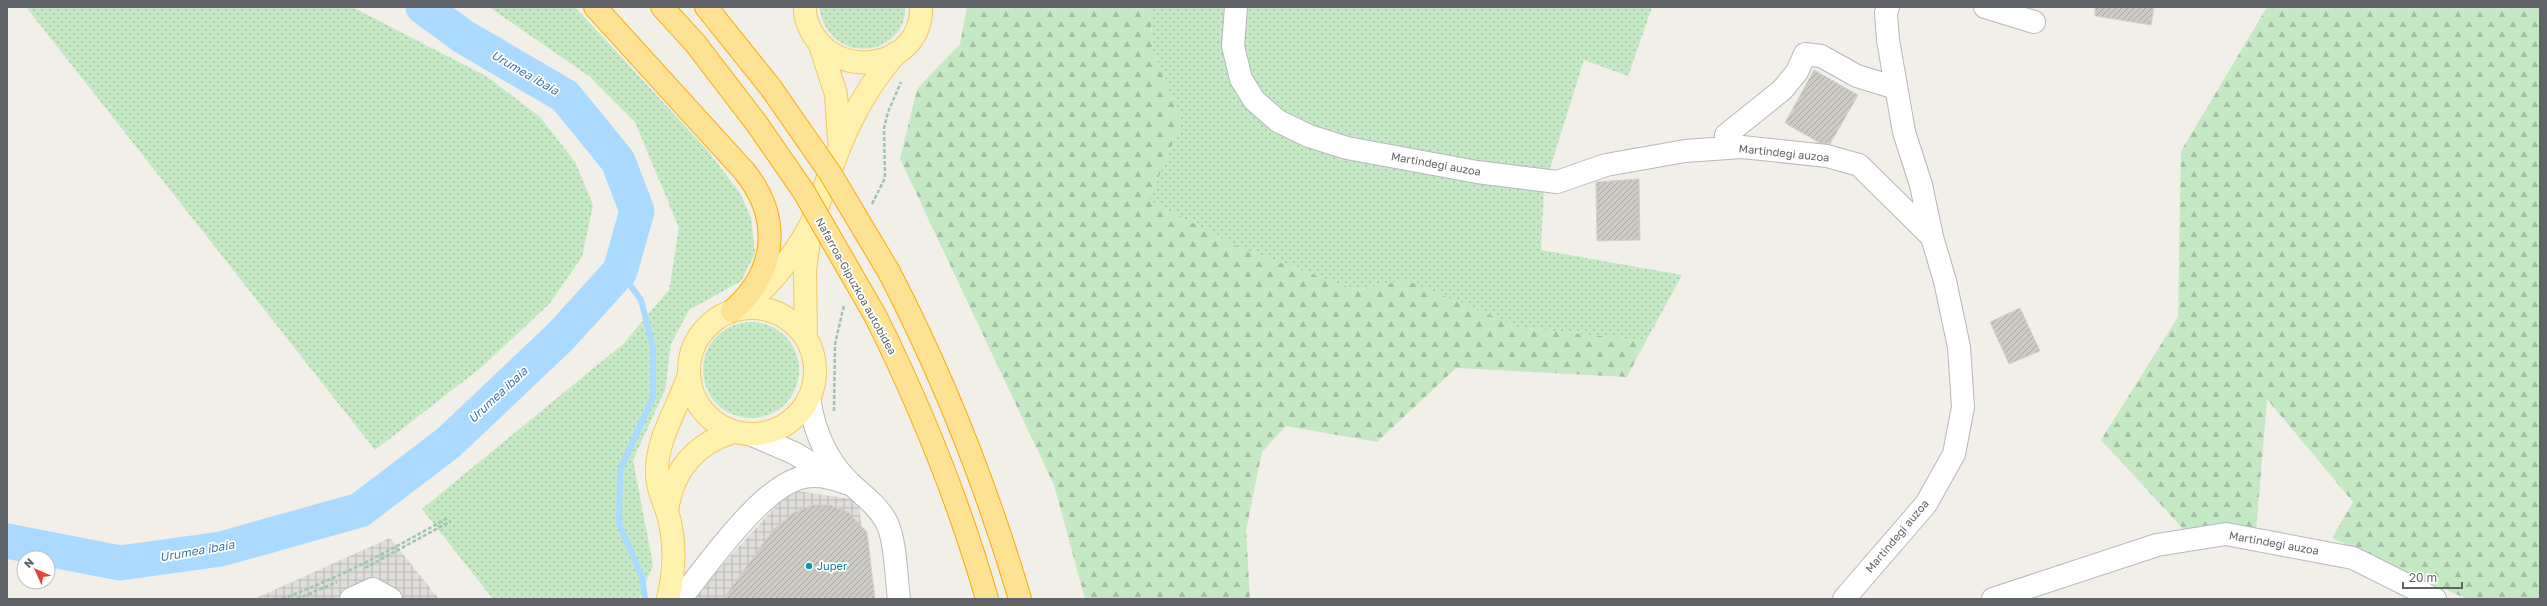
<svg xmlns="http://www.w3.org/2000/svg" width="2547" height="606" font-family="'Golos Text',sans-serif">
<style>
.industrial{fill:url(#industrial-grid)}
.grass{fill:url(#grass-dots)}
.forest{fill:url(#forest-firs)}
.lines{fill:none;stroke-linecap:round;stroke-linejoin:round}
.stream{stroke:#aadaff;stroke-width:6}
.river{stroke:#aadaff;stroke-width:35}
.building{fill:url(#building-hatch);stroke:#d6d1c6}
.minor-casing{stroke:#b5b8bc;stroke-width:24}
.major-casing{stroke:#f2c960;stroke-width:24}
.highway-casing{stroke:#f9ab00;stroke-width:24}
.path{stroke:#9cc7a9;stroke-width:2.5;stroke-dasharray:4 2;stroke-linecap:butt}
.minor{stroke:#fff;stroke-width:22}
.major{stroke:#fff2af;stroke-width:22}
.highway{stroke:#fde293;stroke-width:22}
.highway-bridge-casing{stroke:#f9ab00;stroke-width:24;stroke-linecap:butt}
.highway-bridge{stroke:#fde293;stroke-width:22}
.culture-dot{fill:#0f9aa8;stroke:#fff;stroke-width:1.5}
.labels{text-anchor:middle;stroke-width:3.5;stroke-linejoin:round;paint-order:stroke}
.street-label{font-size:11px;fill:#5f6368;stroke:#fff}
.culture-label{font-size:11px;fill:#0d838f;stroke:#fff;text-anchor:start}
.water-label{font-size:12px;font-style:italic;fill:#4174aa;stroke:#fff}
</style>
<defs>
<pattern id="industrial-grid" width="8" height="8" patternUnits="userSpaceOnUse"><rect width="8" height="8" fill="#e0deda"/><path d="M0 4h8M4 0v8" fill="none" stroke="#b9b8b5"/></pattern>
<pattern id="grass-dots" width="8" height="8" patternUnits="userSpaceOnUse"><rect width="8" height="8" fill="#c5e8c5"/><path d="M2 2h.1M6 6h.1" fill="none" stroke="#a3c0a4" stroke-width="1.8" stroke-linecap="round"/></pattern>
<pattern id="forest-firs" width="22" height="20" patternUnits="userSpaceOnUse"><rect width="22" height="20" fill="#c5e8c5"/><path d="M5 1l3.5 6h-7zM16 11l3.5 6h-7z" fill="#a3c0a4"/></pattern>
<pattern id="building-hatch" width="6" height="6" patternUnits="userSpaceOnUse"><rect width="6" height="6" fill="#cccac5"/><path d="M-1 1l2-2M0 6l6-6M5 7l2-2" fill="none" stroke="#a9a8a4"/></pattern>
</defs>
<rect width="100%" height="100%" fill="#f1efe8"/>
<g class="industrial">
<path d="M791 490 858 500 871 599H691Z"/>
<path d="M390 538 439 599H254Z"/>
</g>
<g class="grass">
<path d="M26 7H352L486 76 540 117 575 162 593 205 582 257 550 303 483 366 375 450Z"/>
<path d="M489 7H575L707 150 740 193 751 218 755 253 741 281 689 310 671 344 665 390 633 460 653 565 639 599H493L422 509 623 344 669 290 679 228 635 122 589 76Z"/>
<path d="M905 7C908 53 832 71 819 8Z"/>
<path d="M1150 7H1652L1628 76 1584 60 1544 187 1541 250 1682 275 1646 341 1517 327 1406 280 1356 290 1238 247 1149 200 1182 122 1153 51Z"/>
<circle cx="751" cy="370" r="48"/>
</g>
<g class="forest">
<path d="M967 7H1150L1153 51 1182 122 1149 200 1238 247 1356 290 1406 280 1518 327 1646 341 1627 377 1456 368 1377 442 1286 426 1262 452 1246 530 1250 599H1085L1054 485 900 159 917 89 960 44Z"/>
<path d="M2267 7H2540V599H2467L2332 538 2353 502 2267 399 2256 531 2188 534 2101 440 2178 317 2181 151Z"/>
</g>
<g class="lines">
<path class="stream" d="M620 271 641 300 653 347V397L620 470 619 523 642 577 645 599"/>
<path class="river" d="M7 541 120 563 221 549 360 510 448 443 560 337 620 271 637 211 618 161 565 96 464 37 423 7"/>
</g>
<g class="building">
<path d="M2095 7H2154L2151 25 2095 16Z"/>
<path d="M1814 70 1858 95 1830 144 1820 143 1785 123Z"/>
<path d="M1639 179 1640 240 1597 241 1596 182Z"/>
<path d="M2020 308 2040 351 2009 364 1990 322Z"/>
<path d="M812 505H830L848 512 867 532 875 599H723L773 530 793 513Z"/>
</g>
<g class="lines">
<defs>
<g id="minor">
<path d="M1236 7 1233 46 1241 79 1254 100 1278 121 1309 136 1347 148 1477 172 1557 182 1606 165 1685 151 1742 147 1827 156 1859 165 1932 237 1945 281 1959 347 1963 407 1954 454 1926 504 1844 599"/>
<path d="M1888 7 1886 13 1888 40 1904 132 1921 185 1932 237"/>
<path d="M1985 7 2034 22"/>
<path d="M1725 148 1726 135 1782 90 1797 72 1805 54 1821 56 1857 76 1896 88"/>
<path d="M809 398C814 431 826 461 851 484 864 496 877 505 886 521 896 540 896 577 899 599"/>
<path d="M752 435 794 453 834 477"/>
<path d="M351 599 373 589 391 599"/>
<path d="M680 599C708 565 762 485 804 477 821 474 836 479 852 485"/>
<path d="M1993 599 2157 545 2226 534 2353 558 2435 599"/>
</g>
<g id="major">
<path d="M805 7C804 17 809 28 814 36 844 82 923 65 921 7"/>
<path d="M820 45 836 94 839 139"/>
<path d="M745 306C773 282 795 255 812 222 836 156 849 108 896 53"/>
<circle cx="752" cy="371" r="63"/>
<path d="M806 338 805 270 810 233"/>
<path d="M667 511C672 471 695 444 733 432"/>
<path d="M668 599C675 570 676 540 667 511 662 498 657 486 657 473 656 439 678 408 688 377"/>
</g>
<g id="highway">
<path d="M595 7 745 172C782 219 777 272 732 311"/>
<path d="M662 7 695 43 757 124"/>
<path d="M706 7 771 88"/>
<path d="M889 272C944 378 986 484 1020 599"/>
<path d="M876 317C921 408 959 501 987 599"/>
</g>
</defs>
<use href="#minor" class="minor-casing"/>
<use href="#major" class="major-casing"/>
<use href="#highway" class="highway-casing"/>
<g class="path">
<path d="M872 204 885 178 884 128 888 112 901 82"/>
<path d="M834 411 835 344 844 305"/>
<path d="M365 568 451 521"/>
<path d="M282 599C341 577 395 548 449 517"/>
<path d="M297 599 337 582"/>
</g>
<use href="#minor" class="minor"/>
<use href="#major" class="major"/>
<use href="#highway" class="highway"/>
<defs>
<g id="highway-bridge">
<path d="M771 88 830 173 889 272"/>
<path d="M757 124 804 192 876 317"/>
</g>
</defs>
<use href="#highway-bridge" class="highway-bridge-casing"/>
<use href="#highway-bridge" class="highway-bridge"/>
</g>
<circle class="culture-dot" cx="809" cy="566" r="4"/>
<g class="labels">
<g class="street-label">
<text transform="translate(1784 153) rotate(6)" y="4">Martindegi auzoa</text>
<text transform="translate(1436 164) rotate(10)" y="4">Martindegi auzoa</text>
<text transform="translate(856 286) rotate(61)" y="4">Nafarroa-Gipuzkoa autobidea</text>
<text transform="translate(1897 536) rotate(-50)" y="4">Martindegi auzoa</text>
<text transform="translate(2274 543) rotate(10)" y="4">Martindegi auzoa</text>
</g>
<g class="culture-label">
<text x="817" y="570">Juper</text>
</g>
<g class="water-label">
<text transform="translate(525 73) rotate(30)" y="4">Urumea ibaia</text>
<text transform="translate(498 395) rotate(-43)" y="4">Urumea ibaia</text>
<text transform="translate(197 551) rotate(-10)" y="4">Urumea ibaia</text>
</g>
</g>
<rect width="2547" height="606" fill="none" stroke="#5f6368" stroke-width="16"/>
<g transform="translate(36 570) rotate(315)"><circle r="19" fill="#ffffff" stroke="#bfc1c3"/>
<path d="M0-3L7 15L0 10L-7 15Z" fill="#ea4335"/>
<text y="-6" font-size="11" font-weight="bold" text-anchor="middle" fill="#5f6368">N</text>
</g>
<path d="M2403 582v6h59v-6" fill="none" stroke="#5f6368" stroke-width="2"/>
<text x="2409" y="582" font-size="12" fill="#5f6368" stroke="#ffffff" stroke-width="3" paint-order="stroke">20 m</text>
</svg>
